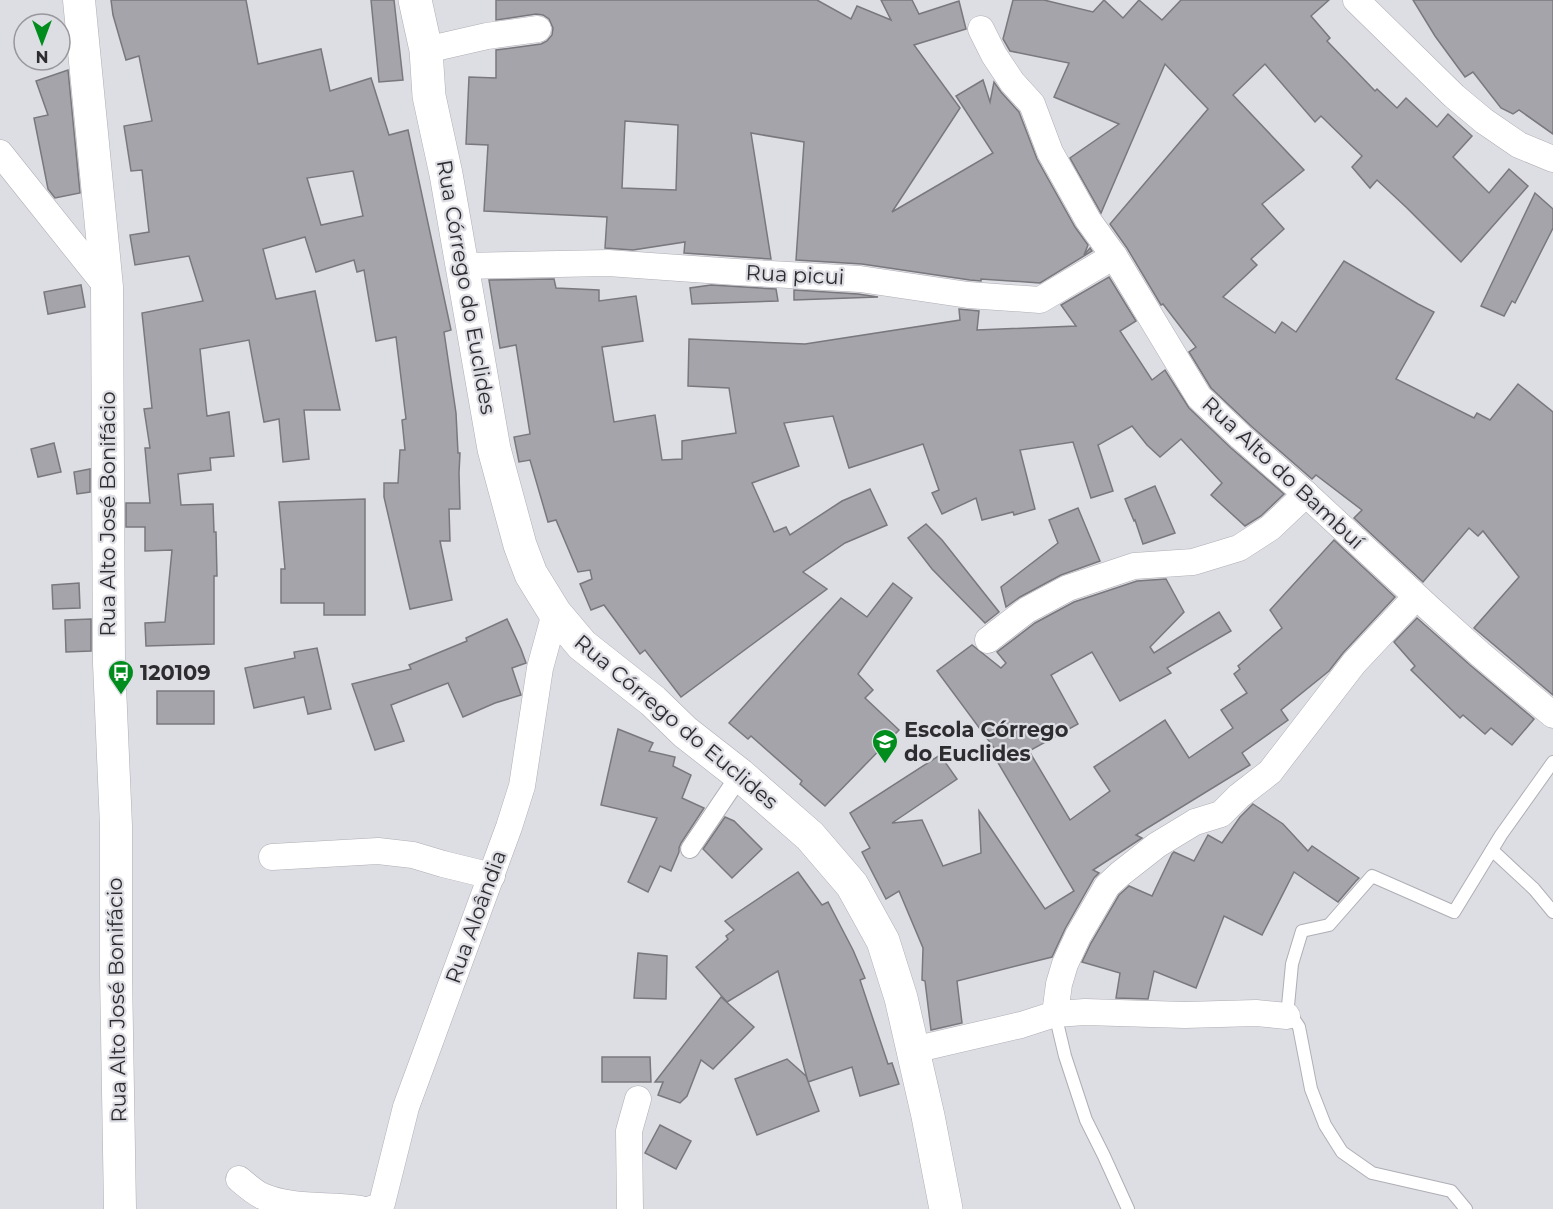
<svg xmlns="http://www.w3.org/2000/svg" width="1553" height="1209" font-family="Montserrat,sans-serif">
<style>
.building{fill:#a4a4aa;stroke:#78787d;stroke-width:1.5;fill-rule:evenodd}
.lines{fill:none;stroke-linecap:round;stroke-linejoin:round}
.service-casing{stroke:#aeaeb5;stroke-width:14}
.pedestrian-casing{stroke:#aeaeb5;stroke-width:20}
.minor-casing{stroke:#aeaeb5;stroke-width:27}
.tertiary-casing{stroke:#aeaeb5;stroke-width:33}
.secondary-casing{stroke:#aeaeb5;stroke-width:34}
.service{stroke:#fff;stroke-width:12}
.pedestrian{stroke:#fff;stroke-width:18}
.minor{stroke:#fff;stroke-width:26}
.tertiary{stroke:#fff;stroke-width:32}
.secondary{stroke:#fff;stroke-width:33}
.labels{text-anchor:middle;stroke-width:4.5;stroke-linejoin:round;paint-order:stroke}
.street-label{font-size:21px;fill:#2d2d30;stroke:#dddde4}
.poi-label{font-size:21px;font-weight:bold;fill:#2d2d30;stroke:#dddde4;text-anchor:start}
</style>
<rect width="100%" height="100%" fill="#dddde4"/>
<g class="building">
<path d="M111 0H246L258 64 321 49 330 91 371 78 389 135 408 130 451 330 444 332 456 413 458 453H460L459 473 460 509H449L450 541H440L452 600 410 609 384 497V483H398L400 450H405L402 420 406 419 396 337 376 341 364 270 357 272 354 260 316 272 305 237 263 249 276 299 315 291 340 410H304L309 459 283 462 279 419 264 422 249 340 200 349 207 416 229 412 234 456 210 458 211 470 178 474 181 505 213 504 214 532H216L217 576H214V644L146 646 145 623 165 622 172 550 145 551V527H126V503H150L145 448H150L144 409 152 408 142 313 203 301 189 256 135 265 130 235 149 232 142 170 131 171 124 126 152 121 139 56 126 60 113 15ZM353 171 363 216 321 225 307 178Z"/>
<path d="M371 0H394L403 80 379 82Z"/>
<path d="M496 0H817L851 19 857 6 891 20 881 0H912L919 14 959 1 966 29 914 45 960 108 892 212 993 153 956 96 983 80 990 102 994 82 1001 92 1019 112 1037 159 1075 227 1088 245 1084 255 1090 248 1092 251 1040 283 981 279V281L970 280 862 264 796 260 804 142 751 133 771 259 684 253 685 242 633 250 605 248 607 217 484 211 488 145 466 144 469 77 496 78V50L541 44 547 41 552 35 553 28 549 19 543 15 536 14 496 20ZM625 121 678 125 676 190 622 188Z"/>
<path d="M1013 0H1044L1093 12 1104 0 1123 18 1139 0 1162 20 1181 0H1329L1311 16 1330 38 1327 41 1375 91 1377 89 1397 108 1406 98 1437 127 1448 114 1472 136 1453 157 1489 193 1509 169 1528 186 1461 262 1407 208 1377 180 1370 188 1352 167 1362 156 1321 116 1315 122 1265 64 1233 95 1304 170 1262 204 1284 229 1251 259 1257 265 1223 297 1275 333 1282 322 1296 332 1344 261 1418 304 1434 312 1396 379 1474 418 1477 413 1490 420 1518 384 1553 412V695L1474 628 1519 577 1483 531 1478 536 1469 528 1423 582 1354 518 1362 510 1316 475 1312 479 1251 426 1211 388 1189 352 1196 347 1163 304 1161 305 1127 248 1110 224 1208 109 1165 64 1101 213 1070 158 1119 124 1054 97 1069 63 1010 51 1003 39Z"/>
<path d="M1413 0H1553V134L1519 110 1513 114 1501 108 1473 72 1465 77 1435 36Z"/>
<path d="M68 70 80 193 55 198 48 189 34 118 48 115 36 81Z"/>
<path d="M1535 193 1553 209V228L1515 303 1512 301 1504 316 1481 306Z"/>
<path d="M1109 277 1136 321 1120 331 1152 380 1165 370 1189 408 1231 448 1284 494 1261 516 1245 526 1211 495 1222 483 1181 439 1160 457 1147 445 1132 426 1098 445 1113 491 1091 498 1073 442 1020 450 1035 509 1014 515 1013 512 982 520 976 498 942 514 932 493 939 490 923 444 849 468 833 416 784 423 799 466 752 483 774 532 786 527 790 535 842 501 870 489 887 525 845 543 803 572 827 589 681 697 645 650 640 654 604 605 591 610 580 584 592 579 590 570 578 572 556 520 548 522 530 460 519 462 514 437 530 434 516 345 500 348 489 280 554 279 556 288 599 290V301L636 296 643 341 602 347 614 422 655 415 662 460 682 459V441L736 433 729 388 688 386 689 339 805 344 960 320 959 309 979 311 977 330 1076 326 1061 305Z"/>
<path d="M81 285 85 307 48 314 44 292Z"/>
<path d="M711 285 776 289 778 301 692 304 690 288Z"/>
<path d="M794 290 858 294 878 297 794 300Z"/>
<path d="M54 443 61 472 38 477 31 449Z"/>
<path d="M90 469V492L77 494 74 472Z"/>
<path d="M1155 486 1175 533 1143 544 1135 520 1134 521 1125 499Z"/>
<path d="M365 499V615H324V603H281V569H285L279 502Z"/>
<path d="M1078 508 1100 561 1061 575 1020 597 1006 607 1001 587 1058 543 1049 520Z"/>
<path d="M926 524 942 540 999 612 985 623 932 569 908 538Z"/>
<path d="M1334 540 1395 597 1343 653 1329 671 1281 710 1288 720 1242 753 1250 765 1136 835 1142 838 1093 870 1099 873 1094 878 1065 929 1052 957 957 981 962 1023 931 1030 925 981 922 980 923 948 899 891 886 899 862 852 870 848 850 813 940 755 957 779 892 823 922 820 943 866 981 853 979 811 1045 909 1074 891 994 756 998 753 937 671 972 645 1001 668 1006 663 997 652 1035 623 1074 602 1137 581 1166 579 1184 612 1150 647 1154 653 1219 612 1231 631 1167 668 1171 673 1120 701 1092 652 1051 675 1078 724 1029 751 1070 820 1110 791 1094 767 1165 720 1189 758 1233 728 1221 710 1247 693 1234 674 1240 669 1238 666 1282 628 1270 610Z"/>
<path d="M79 583 80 608 53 609 52 585Z"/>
<path d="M893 583 912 598 858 674 873 690 865 698 899 730 825 806 800 784 802 781 751 736 748 739 729 723 841 598 867 617Z"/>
<path d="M1417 618 1470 665 1534 719 1512 745 1491 728 1485 734 1463 715 1460 718 1411 670 1415 666 1394 642Z"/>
<path d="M91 619V651L66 652 65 620Z"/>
<path d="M507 619 521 649 526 663 512 668 521 695 495 703 463 717 448 683 391 705 404 741 375 750 352 684 411 669 409 665 467 641 466 638Z"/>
<path d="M317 648 331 709 308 714 304 697 254 708 245 668 295 658 294 652Z"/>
<rect x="157" y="691" width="57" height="33"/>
<path d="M618 729 653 743 649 751 675 757 673 766 691 775 682 798 704 808 681 843 679 848V852L671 871 660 866 648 892 628 882 657 818 601 805Z"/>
<path d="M1253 804 1283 824 1308 851 1312 846 1359 878 1356 881 1338 902 1294 872 1262 935 1224 916 1196 988 1154 971 1148 999 1116 998 1120 973 1082 962 1091 943 1119 895 1129 886 1152 896 1172 854 1174 852 1194 861 1208 835 1222 843 1240 817Z"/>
<path d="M725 817 734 821 762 849 732 878 703 849Z"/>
<path d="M798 872 822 905 828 902 853 950 865 978 860 980 888 1064 892 1063 899 1084 860 1096 852 1067 808 1082 778 971 727 1002 696 967 728 939 726 936 734 930 725 921Z"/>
<path d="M638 953 667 956 666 999 634 998Z"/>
<path d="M721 997 754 1027 713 1069 701 1060 687 1096 680 1103 658 1095 663 1082H655Z"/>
<path d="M602 1057H650L651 1082H602Z"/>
<path d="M787 1059 806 1076 819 1111 757 1135 735 1079Z"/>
<path d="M660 1125 691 1141 676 1169 645 1153Z"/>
</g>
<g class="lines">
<defs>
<g id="service">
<path d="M1492 850 1534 889 1553 912"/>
<path d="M1055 1014 1065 1056 1086 1120 1104 1156 1128 1209"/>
<path d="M1466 1209 1451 1191 1372 1173 1342 1152 1325 1125 1311 1089 1299 1027 1295 1021 1287 1016 1292 964 1302 931 1329 925 1372 876 1454 912 1501 835 1553 762"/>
</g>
<path id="pedestrian" d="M690 849 740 775"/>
<g id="minor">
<path d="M1356 0 1454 96 1484 121 1519 145 1553 159"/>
<path d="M981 29 994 55 1012 82 1032 104 1050 152 1088 220 1114 256 1199 397 1241 437 1306 494 1429 608 1480 654 1553 715"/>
<path d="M426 50 487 36 538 29"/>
<path d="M0 153 107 287"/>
<path d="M463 266 608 263 736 272 860 279 968 295 1040 300 1114 256"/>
<path d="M988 640 1027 610 1068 588 1134 566 1193 562 1239 548 1270 528 1306 494"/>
<path d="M272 857 378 851 413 855 443 864 492 876"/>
<path d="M1055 1014 1059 984 1065 964 1078 936 1107 886 1120 874 1157 845 1195 822 1221 814 1239 796 1270 772 1354 663 1416 597"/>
<path d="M913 1050 1021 1025 1055 1014 1085 1012 1185 1015 1256 1013 1287 1016"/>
<path d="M239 1179C246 1185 254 1192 262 1196 292 1209 329 1204 361 1209"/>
<path d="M371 1209 378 1207 382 1203 406 1107 509 827 522 786 540 668 555 613"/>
<path d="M630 1209 629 1131 638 1099"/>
</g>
<path id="tertiary" d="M79 0 107 287 109 663 116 826V973L120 1209"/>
<path id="secondary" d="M415 0 426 50 429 96 446 174 494 449 520 545 531 574 555 613 582 645 653 701 685 732 740 775 810 836 852 885 883 941 901 998 928 1116 946 1209"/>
</defs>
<use href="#service" class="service-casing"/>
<use href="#pedestrian" class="pedestrian-casing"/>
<use href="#minor" class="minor-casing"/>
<use href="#tertiary" class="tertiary-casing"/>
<use href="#secondary" class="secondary-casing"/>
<use href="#service" class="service"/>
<use href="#pedestrian" class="pedestrian"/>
<use href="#minor" class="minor"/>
<use href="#tertiary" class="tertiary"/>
<use href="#secondary" class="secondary"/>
</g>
<defs>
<symbol id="bus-pin" viewBox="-11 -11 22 30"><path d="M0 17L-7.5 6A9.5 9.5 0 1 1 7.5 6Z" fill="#008d1d" stroke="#dddde4"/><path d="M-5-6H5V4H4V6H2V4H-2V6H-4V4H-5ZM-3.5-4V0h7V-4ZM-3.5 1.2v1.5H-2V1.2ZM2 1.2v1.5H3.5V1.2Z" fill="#fff"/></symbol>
<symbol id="school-pin" viewBox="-11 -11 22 30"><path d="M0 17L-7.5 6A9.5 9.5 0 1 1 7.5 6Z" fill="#008d1d" stroke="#dddde4"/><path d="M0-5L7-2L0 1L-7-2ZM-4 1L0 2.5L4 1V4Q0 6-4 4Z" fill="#fff"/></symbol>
</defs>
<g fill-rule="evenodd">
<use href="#bus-pin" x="106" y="658" width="30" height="40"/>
<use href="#school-pin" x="870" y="727" width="30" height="40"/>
</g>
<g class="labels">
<g class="street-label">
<text transform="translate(795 275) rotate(3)" y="7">Rua picui</text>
<text transform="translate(466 287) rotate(80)" y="7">Rua Córrego do Euclides</text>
<text transform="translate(1283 473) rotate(43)" y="7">Rua Alto do Bambuí</text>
<text transform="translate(108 514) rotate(-90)" y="7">Rua Alto José Bonifácio</text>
<text transform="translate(676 722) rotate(40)" y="7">Rua Córrego do Euclides</text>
<text transform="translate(476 917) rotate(-70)" y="7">Rua Aloândia</text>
<text transform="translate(117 1000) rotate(-91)" y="7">Rua Alto José Bonifácio</text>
</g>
<g class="poi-label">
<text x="140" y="680">120109</text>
<text x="904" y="737">Escola Córrego<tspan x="904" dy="24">do Euclides</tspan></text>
</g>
</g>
<g transform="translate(42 42) rotate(180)"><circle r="28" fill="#dddde4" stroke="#97979c" stroke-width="1.5"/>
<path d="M0-4.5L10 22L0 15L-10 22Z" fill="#008d1d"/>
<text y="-9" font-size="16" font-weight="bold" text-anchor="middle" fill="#2d2d30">N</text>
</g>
</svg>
